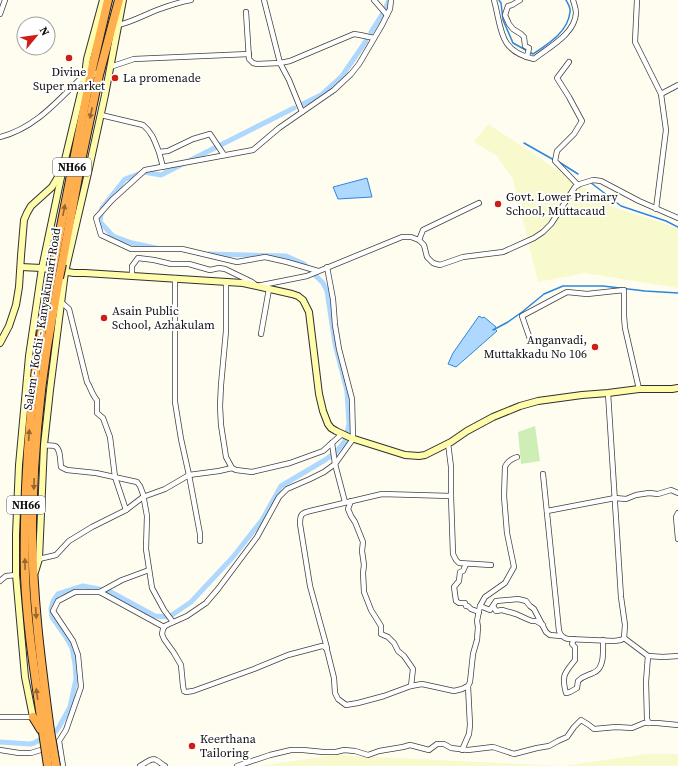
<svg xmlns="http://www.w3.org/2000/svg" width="678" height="766" font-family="'Source Serif 4',serif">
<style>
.farmland{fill:#f8f9cc}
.green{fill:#cdeeb5}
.water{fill:#aed8fd;stroke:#2d86dc}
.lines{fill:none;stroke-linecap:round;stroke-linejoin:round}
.stream{stroke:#2d86dc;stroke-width:1.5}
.canal{stroke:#aed8fd;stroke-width:5}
.street-casing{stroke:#414141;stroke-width:6}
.secondary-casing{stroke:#303030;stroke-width:8}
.highway-casing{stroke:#1f1f1f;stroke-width:10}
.street{stroke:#fff;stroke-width:4.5}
.secondary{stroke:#fffdab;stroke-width:6}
.highway{stroke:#ffaf4e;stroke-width:8}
.highway-bridge-casing{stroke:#1f1f1f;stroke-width:10;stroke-linecap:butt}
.highway-bridge{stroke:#ffaf4e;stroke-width:8}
.oneway{fill:#936731}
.poi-dot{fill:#ce1f17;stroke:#fff;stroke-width:1.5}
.labels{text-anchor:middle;stroke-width:4;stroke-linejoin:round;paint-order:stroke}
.shield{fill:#fff;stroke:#565656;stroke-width:1}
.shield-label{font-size:11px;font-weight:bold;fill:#0e0e0e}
.poi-label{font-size:12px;fill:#0e0e0e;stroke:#fff;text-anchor:start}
.street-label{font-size:12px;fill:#0e0e0e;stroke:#fff}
</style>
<rect width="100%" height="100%" fill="#fffdf0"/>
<g class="farmland">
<path d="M488 124 613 207 678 228V288L585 273 538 282 513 179 497 156 474 142Z"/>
<path d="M647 754H678V766H260L334 755 563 766Z"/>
</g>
<path class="green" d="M535 426 540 461 521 464 518 432Z"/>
<g class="water">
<path d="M367 178 372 197 338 199 333 187Z"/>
<path d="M479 316 482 318 484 317 496 327 495 329 497 331 456 367 448 364 453 353Z"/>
</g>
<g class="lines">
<g class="stream">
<path d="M499 0 501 3 503 20 513 43 533 54C548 44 568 32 570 12 571 8 568 4 566 0"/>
<path d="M524 143 554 160"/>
<path d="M559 162 578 174"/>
<path d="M590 182 621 206 666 221 678 227"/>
<path d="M493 330 508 322 522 312 544 294 563 286H603L645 291 678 293"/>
</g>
<g class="canal">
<path d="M386 7 389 0"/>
<path d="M371 32 383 13"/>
<path d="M303 104 321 95 342 76 366 41"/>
<path d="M156 248 132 243 113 236 100 222 102 208 125 179 144 172 161 175 294 108"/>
<path d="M0 742 30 744 34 743 56 731 59 727 70 707 76 679 75 664 72 648 66 637 52 617 51 609 53 601 58 594 83 586 109 591 155 616 169 617 191 602 233 557 262 520 281 486 325 460 336 452 345 441 349 424 347 391 335 344 327 291 323 283 304 264 286 256 209 254"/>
</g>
<defs>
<g id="street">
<path d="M264 0 280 63 289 80 302 112"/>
<path d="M374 0 387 15"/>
<path d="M494 0C502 29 498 51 534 59 549 47 575 34 576 13 576 8 574 4 573 0"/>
<path d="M520 0 512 5 508 6 505 15 509 24 513 29 521 34 524 37 525 46 529 48 528 53 526 57"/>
<path d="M637 0 635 42 661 94 666 130 656 209"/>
<path d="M246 12 249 59 253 63 257 64 280 63 290 61 354 34 360 35 374 38"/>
<path d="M0 14 5 0"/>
<path d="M118 25C132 22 144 15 157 10 168 6 179 2 191 0"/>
<path d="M569 62 557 78 569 97 582 121 574 134 557 151 555 161 578 185"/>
<path d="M110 67 134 59 249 54"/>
<path d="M661 94 678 85"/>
<path d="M101 115 143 125C152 132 155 142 159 152"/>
<path d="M0 137C33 129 56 103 79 80L85 76"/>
<path d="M163 167 159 152 168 151 193 139 210 134 224 155"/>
<path d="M419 240 423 230 479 203"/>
<path d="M327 267 333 299 335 325 339 349 352 399 353 439 335 464 324 472 310 479 287 489 279 497 257 537 218 589 206 603 187 616 169 624 165 626 163 629 162 634 164 639 174 653 181 665 183 686 184 691 186 692 193 691 254 669 288 655 322 646 325 647 327 650 334 678 335 693 338 699 346 705 358 703 384 696 411 686 422 684 454 691 462 689 468 686 470 682 473 654 477 640 478 627 477 621 480 606 485 597 505 583 514 567 507 533 504 496 505 467C507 462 511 459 517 457"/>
<path d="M318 271 287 262 265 257 237 262 182 249H131L101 235 96 218 112 200 145 170 253 150 279 128 334 90 351 74 359 64 382 25 390 9 391 0"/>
<path d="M132 276V266L138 258 154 260 171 264H189L210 270 219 268 225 269 252 282 257 286 307 276 402 237H411L419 240 424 245 427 257 433 263 440 265 463 257 503 252 534 238 543 232 551 224 575 187 580 184 593 180 601 181 639 201 678 218"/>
<path d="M175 278V402L181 439 189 475 200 534V541"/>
<path d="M226 282V331L221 385 220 406 221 425 226 457 232 468 236 470 252 472 290 463 323 451 342 434"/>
<path d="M61 302 69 309 87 382C91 388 92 395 97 400V413L103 418 110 437 115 477 126 510"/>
<path d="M261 334 269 289"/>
<path d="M531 342 522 316 567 292 587 294 624 290V316L625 328 639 389"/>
<path d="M332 443 335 464 345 502"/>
<path d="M448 443 451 467V496L453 554 456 560 459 563 491 565"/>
<path d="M44 445C47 446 53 445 55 446 61 449 60 461 61 467L67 470 96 473 137 482 140 486 143 494 147 516 146 549 152 588 164 610 173 622"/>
<path d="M543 474 559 631C561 636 563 638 568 639L614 641 621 640 624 638 625 625 621 597 608 393"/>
<path d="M351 501 348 509 351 516 355 522 363 542 362 551 364 565 363 573 364 592 371 610 381 626V634L388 637 394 643 398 651 404 656 413 669 411 686"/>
<path d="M547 511 615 498 626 499 636 495 649 493 658 494 671 490 678 493"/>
<path d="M678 513 676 517 678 539"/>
<path d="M39 559 56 555 69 541 92 527 126 510 143 497 165 489 189 475 219 471 232 468"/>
<path d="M466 564 463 571 460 572 459 581 454 587 456 601 459 603H465L466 606H468L471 609 479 612"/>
<path d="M0 581 6 576 16 575"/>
<path d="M100 592 122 580 149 570"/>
<path d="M480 606 490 610 496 601 518 599 526 601 530 606 534 609 546 632 550 635 561 636"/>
<path d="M493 606 496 611 502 610 516 614 527 619 532 621H536L543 625"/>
<path d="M624 638 648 656 663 657 678 656"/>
<path d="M574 639 572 644 575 647V660C565 673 561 675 566 693L570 692 577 688 578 681C583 676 586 676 593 673 605 669 603 651 603 640"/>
<path d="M327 648 310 586 300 524C300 515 301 513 310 511L382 494 451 496"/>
<path d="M648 656 646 682 647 719 649 723"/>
<path d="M0 717H33"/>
<path d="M0 750 19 753H31L47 748"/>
<path d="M462 750 469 734 470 725 468 686"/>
<path d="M63 766 59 741 66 730 81 687 78 655 73 641 53 611 58 601 75 592H100L164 627"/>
<path d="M140 766C144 764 152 757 156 760 159 761 161 764 165 766"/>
<path d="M237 766 270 755 291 750H303L323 752H336L344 750 355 751 368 755 379 751 403 747 410 745 429 750 437 744H444L451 748 468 750 493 747 514 754 537 748 549 746 558 741 567 737 574 727 581 720 589 725 594 729 616 727 632 728 644 723H657L678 725"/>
</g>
<g id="secondary">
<path d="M87 72 86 67 87 59 103 0"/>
<path d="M21 267 42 268 74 273H85L243 283 292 294 298 296 303 300 309 312 319 394 323 411 328 424 331 428 336 431 351 438 405 455 419 456 425 455 451 442 467 431 493 417 520 406 538 401 582 395 608 393 639 389H672L678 388"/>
<path d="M0 343 9 326 16 305 19 287 21 256 24 220 27 213 31 206 52 187 58 177 63 168 85 76 87 72 95 74"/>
<path d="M35 572 39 559 44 445 50 390 65 272 88 173 105 95 123 0"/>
<path d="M33 717 25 677 16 575V534L19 465 29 356 42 268 63 168"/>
</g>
<g id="highway">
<path d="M54 262 91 73 108 0"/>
<path d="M62 264 81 161 99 75 119 0"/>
<path d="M33 717 41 730"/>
<path d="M50 731C41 663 32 595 32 526 33 467 38 405 47 347 51 324 55 301 59 278"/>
<path d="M43 732C36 680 27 628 25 576 24 546 25 517 26 488 28 441 32 393 39 346 43 323 47 300 51 277"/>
</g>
</defs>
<use href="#street" class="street-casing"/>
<use href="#secondary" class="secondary-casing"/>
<use href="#highway" class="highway-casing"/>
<use href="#street" class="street"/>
<use href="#secondary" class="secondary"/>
<use href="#highway" class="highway"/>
<defs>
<g id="highway-bridge">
<path d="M51 277 54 262"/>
<path d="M59 278 62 264"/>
<path d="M50 731 56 766"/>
<path d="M43 732 48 766"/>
</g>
</defs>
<use href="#highway-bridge" class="highway-bridge-casing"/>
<use href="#highway-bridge" class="highway-bridge"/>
</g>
<defs><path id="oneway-solid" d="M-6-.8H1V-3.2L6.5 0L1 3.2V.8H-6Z"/></defs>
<g class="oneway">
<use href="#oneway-solid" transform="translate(91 113) rotate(102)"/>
<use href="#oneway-solid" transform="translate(64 210) rotate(-79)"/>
<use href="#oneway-solid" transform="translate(29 435) rotate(-86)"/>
<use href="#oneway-solid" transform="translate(34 484) rotate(92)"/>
<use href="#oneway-solid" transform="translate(25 564) rotate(-91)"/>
<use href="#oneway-solid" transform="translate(36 613) rotate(86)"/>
<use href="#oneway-solid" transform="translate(37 694) rotate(-98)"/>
</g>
<g class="poi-dot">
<circle cx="69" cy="58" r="4"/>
<circle cx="115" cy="78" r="4"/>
<circle cx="498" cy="204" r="4"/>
<circle cx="104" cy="318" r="4"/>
<circle cx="595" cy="347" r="4"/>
<circle cx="192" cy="746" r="4"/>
</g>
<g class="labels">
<g class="shield">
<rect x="53" y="158" width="38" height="18" rx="3"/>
<rect x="7" y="496" width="38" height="18" rx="3"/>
</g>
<g class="shield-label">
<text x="72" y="171">NH66</text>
<text x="26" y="509">NH66</text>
</g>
<g class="poi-label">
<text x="69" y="76" text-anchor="middle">Divine<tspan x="69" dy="14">Super market</tspan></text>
<text x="123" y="82">La promenade</text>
<text x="506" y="201">Govt. Lower Primary<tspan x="506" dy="14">School, Muttacaud</tspan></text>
<text x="112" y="315">Asain Public<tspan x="112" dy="14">School, Azhakulam</tspan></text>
<text x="587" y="344" text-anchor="end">Anganvadi,<tspan x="587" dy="14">Muttakkadu No 106</tspan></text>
<text x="200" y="743">Keerthana<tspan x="200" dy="14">Tailoring</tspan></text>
</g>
<g class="street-label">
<text transform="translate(42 319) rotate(-81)" y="4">Salem - Kochi - Kanyakumari Road</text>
</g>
</g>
<g transform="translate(36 36) rotate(61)"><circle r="19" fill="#ffffff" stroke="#9f9f9f"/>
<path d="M0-3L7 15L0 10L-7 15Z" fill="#ce1f17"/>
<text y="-6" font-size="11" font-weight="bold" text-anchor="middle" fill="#0e0e0e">N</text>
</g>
</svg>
